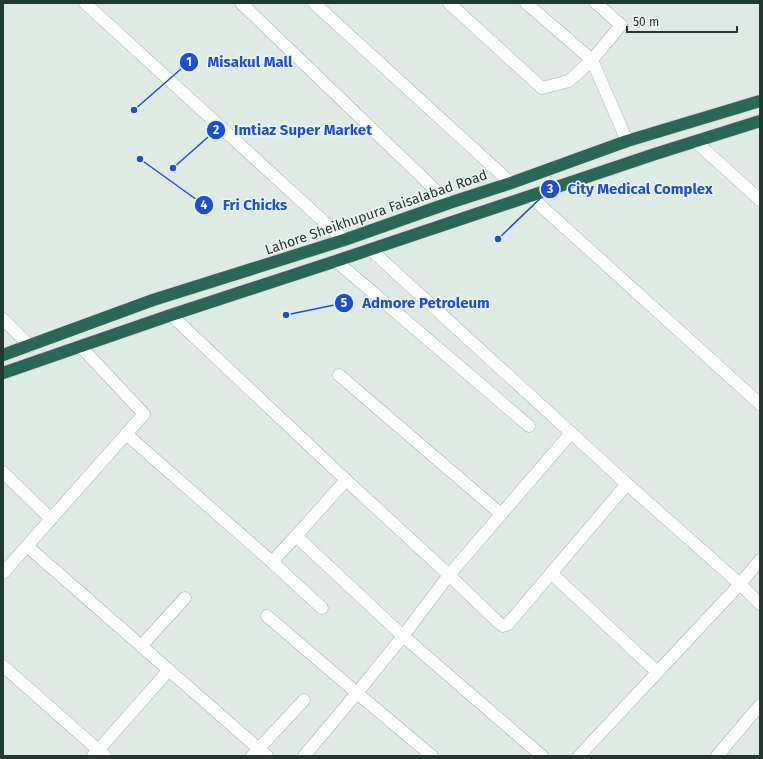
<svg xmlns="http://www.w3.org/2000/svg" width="763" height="759" font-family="'Fira Sans',sans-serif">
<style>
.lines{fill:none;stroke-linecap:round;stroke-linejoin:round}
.minor-casing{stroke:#a2b2ac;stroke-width:13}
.highway-casing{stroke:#bcc4c2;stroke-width:13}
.minor{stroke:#fff;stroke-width:12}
.highway{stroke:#2b6758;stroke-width:12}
.labels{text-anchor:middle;stroke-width:3;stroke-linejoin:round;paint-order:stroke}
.street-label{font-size:14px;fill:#203a32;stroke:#eff7f3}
.leader{fill:none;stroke:#1d4ed8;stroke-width:1.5}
.callout-dot{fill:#1d4ed8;stroke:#eff7f3;stroke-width:1.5}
.mark-label{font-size:12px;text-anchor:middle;font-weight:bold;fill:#fff}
.callout-label{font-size:15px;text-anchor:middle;font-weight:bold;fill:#1d4ed8;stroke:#eff7f3;stroke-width:3;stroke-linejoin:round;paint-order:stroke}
</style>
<rect width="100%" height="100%" fill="#dfeae5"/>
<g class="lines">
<defs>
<g id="minor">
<path d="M85 3 344 240"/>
<path d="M241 3 449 203"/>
<path d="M314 3 511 183"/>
<path d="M449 3 542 88 569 81 592 60 621 25 596 3"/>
<path d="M526 3 592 60 627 141"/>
<path d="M696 142 760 200"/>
<path d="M530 196 760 404"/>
<path d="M371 250 627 484 740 584 760 604"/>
<path d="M336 261 529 426"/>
<path d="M171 315 346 480 449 575 499 623 503 626 508 624 627 484"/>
<path d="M3 319 30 346"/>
<path d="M339 375 501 514"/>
<path d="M126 434 272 562 322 608"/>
<path d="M3 472 51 519"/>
<path d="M296 536 346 480"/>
<path d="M27 546 267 756"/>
<path d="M272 562 296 536 403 636 542 756"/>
<path d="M3 573 144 414 81 347"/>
<path d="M551 573 657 672"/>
<path d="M267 616 357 693 432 756"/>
<path d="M141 646 185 598"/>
<path d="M3 666 105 756"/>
<path d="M93 756 169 670"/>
<path d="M252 756 304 700"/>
<path d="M304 756 357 693 403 636 449 575 571 433"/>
<path d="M579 756 740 584 760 560"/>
<path d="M717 756 760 705"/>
</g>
<g id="highway">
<path d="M3 355 153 300 344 240 449 203 511 183 627 141 760 101"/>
<path d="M3 373 171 315 336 261 655 154 760 121"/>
</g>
</defs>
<use href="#minor" class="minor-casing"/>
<use href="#highway" class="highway-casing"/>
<use href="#minor" class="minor"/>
<use href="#highway" class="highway"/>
</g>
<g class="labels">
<g class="street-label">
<text transform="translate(376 212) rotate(-19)" y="5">Lahore Sheikhupura Faisalabad Road</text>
</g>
</g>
<path class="leader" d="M134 110L189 62M173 168L216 130M498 239L550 189M140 159L204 205M286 315L344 303"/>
<g class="callout-dot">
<circle cx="134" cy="110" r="4"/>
<circle cx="173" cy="168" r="4"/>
<circle cx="498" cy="239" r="4"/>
<circle cx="140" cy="159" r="4"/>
<circle cx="286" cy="315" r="4"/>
<circle cx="189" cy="62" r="10"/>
<circle cx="216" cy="130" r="10"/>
<circle cx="550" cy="189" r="10"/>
<circle cx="204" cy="205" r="10"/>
<circle cx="344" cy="303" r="10"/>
</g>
<g class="mark-label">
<text x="189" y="66">1</text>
<text x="216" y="134">2</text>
<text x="550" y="193">3</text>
<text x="204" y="209">4</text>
<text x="344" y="307">5</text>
</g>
<g class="callout-label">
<text x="250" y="67">Misakul Mall</text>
<text x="303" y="135">Imtiaz Super Market</text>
<text x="640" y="194">City Medical Complex</text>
<text x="255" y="210">Fri Chicks</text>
<text x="426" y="308">Admore Petroleum</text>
</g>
<rect width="763" height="759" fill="none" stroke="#203a32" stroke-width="8"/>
<path d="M627 26v6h110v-6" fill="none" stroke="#203a32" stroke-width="2"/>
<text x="633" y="26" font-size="12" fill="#203a32" stroke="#eff7f3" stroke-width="3" paint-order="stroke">50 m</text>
</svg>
